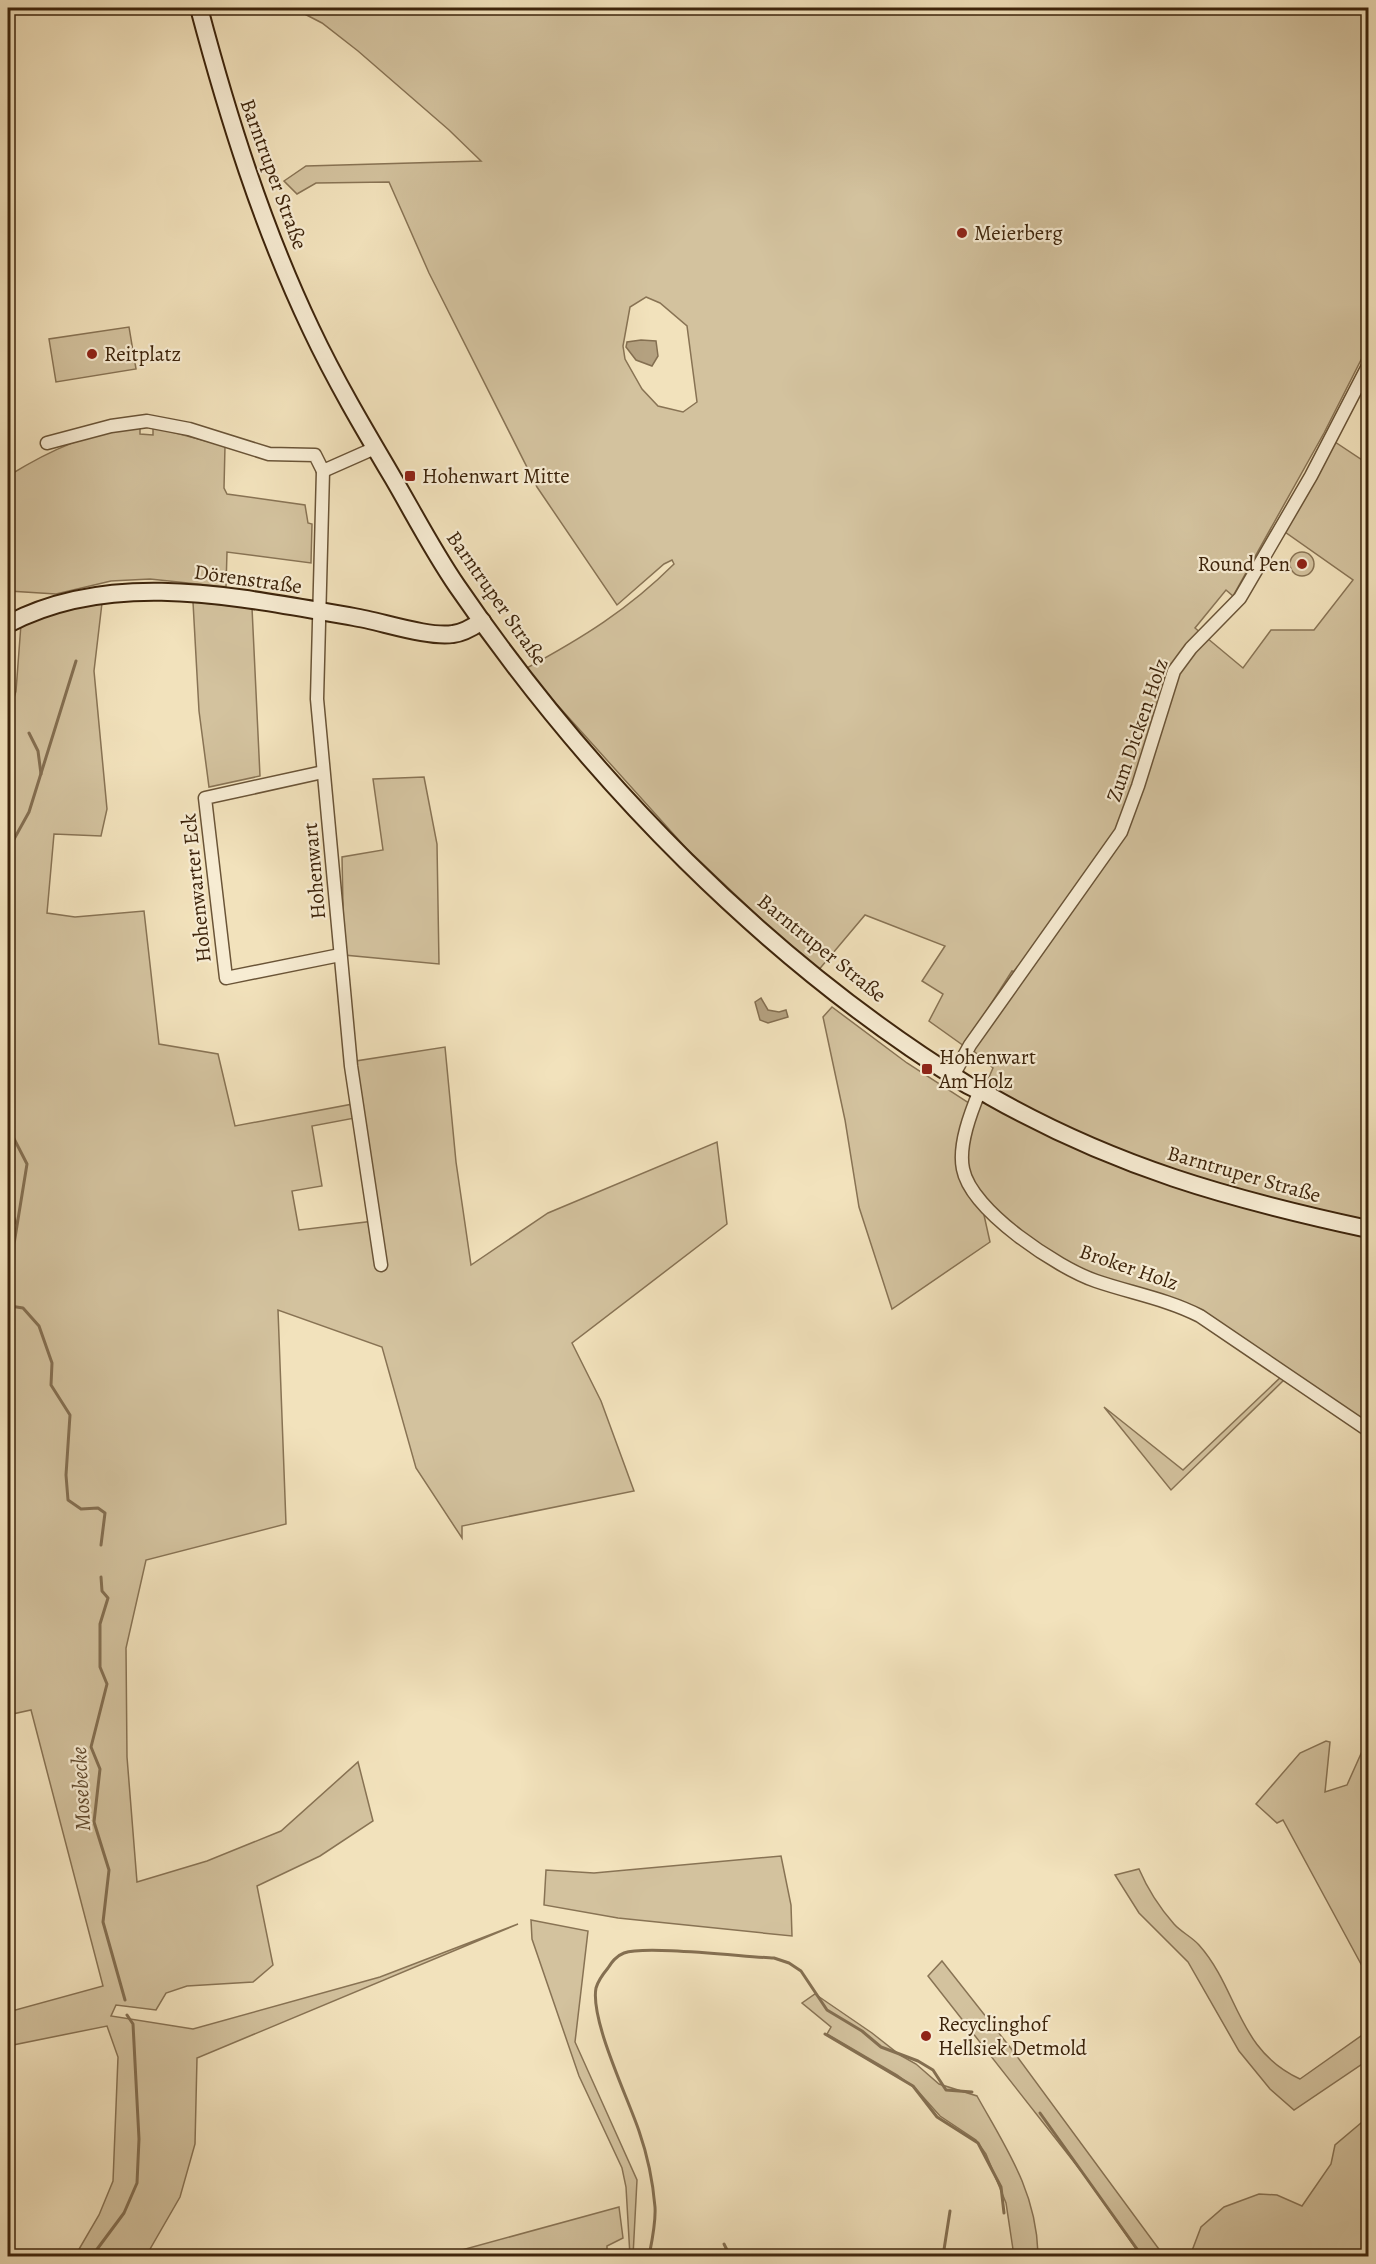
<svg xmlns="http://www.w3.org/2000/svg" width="1376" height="2264" font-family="Alegreya,serif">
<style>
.green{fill:#d3c29e;stroke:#887354;stroke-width:1.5;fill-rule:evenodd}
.water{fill:#b4a180;stroke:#846f51;stroke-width:1.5}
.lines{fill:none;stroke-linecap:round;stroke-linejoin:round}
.stream{stroke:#846f51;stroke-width:3}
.street-casing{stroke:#6a5437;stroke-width:15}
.secondary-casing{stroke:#3d240b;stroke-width:20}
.street{stroke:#f7ecd3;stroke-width:12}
.secondary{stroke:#f7ecd3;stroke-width:16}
.poi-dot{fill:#8f2418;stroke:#f7ecd3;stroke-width:2}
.labels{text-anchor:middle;stroke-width:4.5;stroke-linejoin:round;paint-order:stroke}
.street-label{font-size:21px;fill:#3d240b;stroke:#f7ecd3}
.poi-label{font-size:21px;fill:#3d240b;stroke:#f7ecd3;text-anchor:start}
.water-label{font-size:22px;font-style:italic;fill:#614a2e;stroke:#f7ecd3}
</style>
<rect width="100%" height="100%" fill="#f2e2bc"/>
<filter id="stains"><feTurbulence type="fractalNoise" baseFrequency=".00333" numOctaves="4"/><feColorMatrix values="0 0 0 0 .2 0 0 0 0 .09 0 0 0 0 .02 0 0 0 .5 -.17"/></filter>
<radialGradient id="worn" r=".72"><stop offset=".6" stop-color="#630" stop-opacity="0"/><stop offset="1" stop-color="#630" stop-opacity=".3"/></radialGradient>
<g class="green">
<path d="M293 8H1368V346L1324 433 1233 596 1226 590 1195 628 1243 668 1271 630H1314L1353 580 1285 532 1335 442 1368 464V1427L1200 1314 1096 1279 1035 1243 983 1200 965 1163 978 1102 993 1068 968 1046 1018 973 1012 971 964 1046 929 1021 943 994 922 981 945 946 865 915 817 972 686 848 525 669C582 638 628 610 674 564L672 560 664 564 617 605 537 487 429 273 389 182 316 183 297 194 284 181 306 166 481 161 449 130 358 51 322 23ZM646 297 660 303 687 326 697 402 683 412 658 406 642 389 625 359 623 346 630 307Z"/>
<path d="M129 327 136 369 56 382 49 339Z"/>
<path d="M140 427V434L153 435V427L225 446 224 488 227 494 305 505 308 523 312 524 311 563 227 552 226 587 150 579 111 581 56 594 9 591 8 476C52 449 87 433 140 427Z"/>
<circle cx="1302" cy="564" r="12"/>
<path d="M193 602 252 608 260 776 209 787 199 711Z"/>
<path d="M102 603 94 671 107 809 101 836 54 834 47 913 75 917 144 911 159 1044 218 1054 235 1126 353 1104 355 1118 312 1126 322 1186 292 1191 299 1230 374 1221 356 1061 445 1047 456 1162 471 1265 548 1213 717 1142 727 1224 572 1343 601 1401 634 1491 462 1526V1538L416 1468 382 1347 278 1310 286 1524 146 1560 126 1648 127 1757 137 1882 207 1861 281 1831 358 1762 373 1821 320 1856 257 1886 273 1965 253 1982 187 1986 166 1993 156 2010 116 2005 111 2016 193 2029 380 1977 518 1924 197 2058 195 2144 180 2197 146 2256H75L99 2215 113 2181 118 2057 107 2026 8 2046V2012L103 1986 31 1710 8 1715V718L16 691 21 624 61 610Z"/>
<path d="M424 777 437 844 439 964 344 955 342 857 383 850 373 779Z"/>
<path d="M832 1007 907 1063 969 1103 959 1154 982 1206 990 1242 892 1309 859 1207 845 1120 823 1017Z"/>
<path d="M1282 1376 1286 1378 1171 1490 1104 1407 1183 1470Z"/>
<path d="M1368 1738V1977L1283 1820 1277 1823 1256 1804 1300 1753 1326 1741 1330 1742 1325 1792 1347 1785Z"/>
<path d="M781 1856 791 1905 792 1936 618 1918 544 1905 546 1870 594 1873Z"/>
<path d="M1139 1869C1148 1890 1159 1907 1174 1924 1181 1932 1192 1937 1199 1945 1239 1990 1237 2050 1300 2079L1368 2031V2060L1294 2110 1270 2089 1239 2051 1188 1962 1139 1913 1115 1875Z"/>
<path d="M531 1920 588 1931 575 2042 637 2180 633 2256H630L626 2187 622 2168 579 2076 532 1939Z"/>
<path d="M942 1961 1013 2051 1164 2256H1141L1085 2176 928 1976Z"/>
<path d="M815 1994 872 2033 900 2055 916 2064 939 2084 977 2096C1006 2148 1036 2191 1038 2253L1014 2256 1006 2203 986 2154 976 2140 940 2116 916 2089 897 2075 827 2034 831 2027 802 2003Z"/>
<path d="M1368 2117V2256H1190L1201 2227 1224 2207 1259 2194 1277 2195 1302 2206 1331 2164 1335 2145Z"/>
<path d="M619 2207 623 2238 607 2246V2256H440Z"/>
</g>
<g class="water">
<path d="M641 340 656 341 658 356 652 366 636 360 626 347 627 342Z"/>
<path d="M761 998 768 1010 779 1012 786 1010 788 1017 768 1023 760 1020 755 1002Z"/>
</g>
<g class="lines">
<g class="stream">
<path d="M29 733 38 751 41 774"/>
<path d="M8 850 29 812 76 661"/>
<path d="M8 1127 27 1164 14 1244 13 1297 10 1306 23 1308 39 1326 52 1363 51 1385 70 1415 66 1475 68 1500 81 1509 98 1508 105 1513 101 1545"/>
<path d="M8 1203 16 1223"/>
<path d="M101 1577 102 1591 108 1598 100 1624V1667L107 1684 91 1747 100 1769 94 1822 109 1870 103 1922 125 2000"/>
<path d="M825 2034 913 2086 937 2117 978 2143 1001 2187 1004 2213"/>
<path d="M1040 2113 1142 2256"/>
<path d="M724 2244 730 2256"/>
<path d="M92 2256 124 2213 137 2183 139 2139 133 2024 127 2015"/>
<path d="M649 2256C652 2241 656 2223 655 2207 653 2183 647 2154 639 2131 628 2098 590 2020 596 1988 598 1981 603 1974 608 1968 612 1962 616 1956 624 1953 645 1945 746 1957 774 1958L789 1963 801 1971 827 2010 862 2031 881 2047 918 2061 933 2070 946 2090 972 2092"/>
<path d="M943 2256 950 2211"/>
</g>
<defs>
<g id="street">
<path d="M47 443 111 426 147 421 189 429 269 454 315 455 323 471 375 448"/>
<path d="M323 471 317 699 351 1066 381 1265"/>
<path d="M323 772 205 798 226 978 340 955"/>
<path d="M954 1074 970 1045 1121 832 1138 786 1174 671 1191 648 1240 598 1311 476 1368 366"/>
<path d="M980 1090C971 1112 958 1145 963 1169 971 1211 1058 1268 1096 1281 1131 1293 1167 1299 1200 1316L1368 1430"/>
</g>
<g id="secondary">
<path d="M199 8C228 117 262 226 311 329 335 380 364 429 393 478 414 514 433 551 457 586 589 779 766 960 966 1084 974 1089 982 1091 990 1096 1115 1167 1229 1199 1368 1229"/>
<path d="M8 624C114 568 241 598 354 617 380 621 428 638 453 634 463 633 473 627 482 621"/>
</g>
</defs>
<use href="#street" class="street-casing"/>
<use href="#secondary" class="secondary-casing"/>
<use href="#street" class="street"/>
<use href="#secondary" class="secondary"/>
</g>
<g class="poi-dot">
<circle cx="962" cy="233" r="6"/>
<circle cx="92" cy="354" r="6"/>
<rect x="404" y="470" width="12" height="12" rx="3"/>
<circle cx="1302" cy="564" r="6"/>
<rect x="921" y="1063" width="12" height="12" rx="3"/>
<circle cx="926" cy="2036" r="6"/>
</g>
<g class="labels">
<g class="street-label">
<text transform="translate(274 174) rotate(70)" y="7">Barntruper Straße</text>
<text transform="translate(248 579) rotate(8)" y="7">Dörenstraße</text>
<text transform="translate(497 598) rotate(55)" y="7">Barntruper Straße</text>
<text transform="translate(1137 730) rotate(-71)" y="7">Zum Dicken Holz</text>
<text transform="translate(314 871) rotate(-95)" y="7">Hohenwart</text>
<text transform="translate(196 888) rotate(-96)" y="7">Hohenwarter Eck</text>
<text transform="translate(822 948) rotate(39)" y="7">Barntruper Straße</text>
<text transform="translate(1244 1174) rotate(16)" y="7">Barntruper Straße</text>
<text transform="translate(1129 1267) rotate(19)" y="7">Broker Holz</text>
</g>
<g class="poi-label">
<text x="974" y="240">Meierberg</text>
<text x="104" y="361">Reitplatz</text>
<text x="422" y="483">Hohenwart Mitte</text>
<text x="1290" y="571" text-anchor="end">Round Pen</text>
<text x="939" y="1064">Hohenwart<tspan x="939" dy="24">Am Holz</tspan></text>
<text x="938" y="2031">Recyclinghof<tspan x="938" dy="24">Hellsiek Detmold</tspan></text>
</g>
<g class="water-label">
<text transform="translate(80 1789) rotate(-93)" y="8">Mosebecke</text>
</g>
</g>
<rect width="1376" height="2264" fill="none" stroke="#f2e2bc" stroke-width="30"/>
<rect x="9" y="9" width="1358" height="2246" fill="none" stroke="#3d240b" stroke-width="3"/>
<rect x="15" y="15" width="1346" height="2234" fill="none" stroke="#3d240b" stroke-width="1.5"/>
<rect width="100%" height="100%" filter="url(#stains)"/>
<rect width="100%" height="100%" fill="url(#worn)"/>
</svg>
